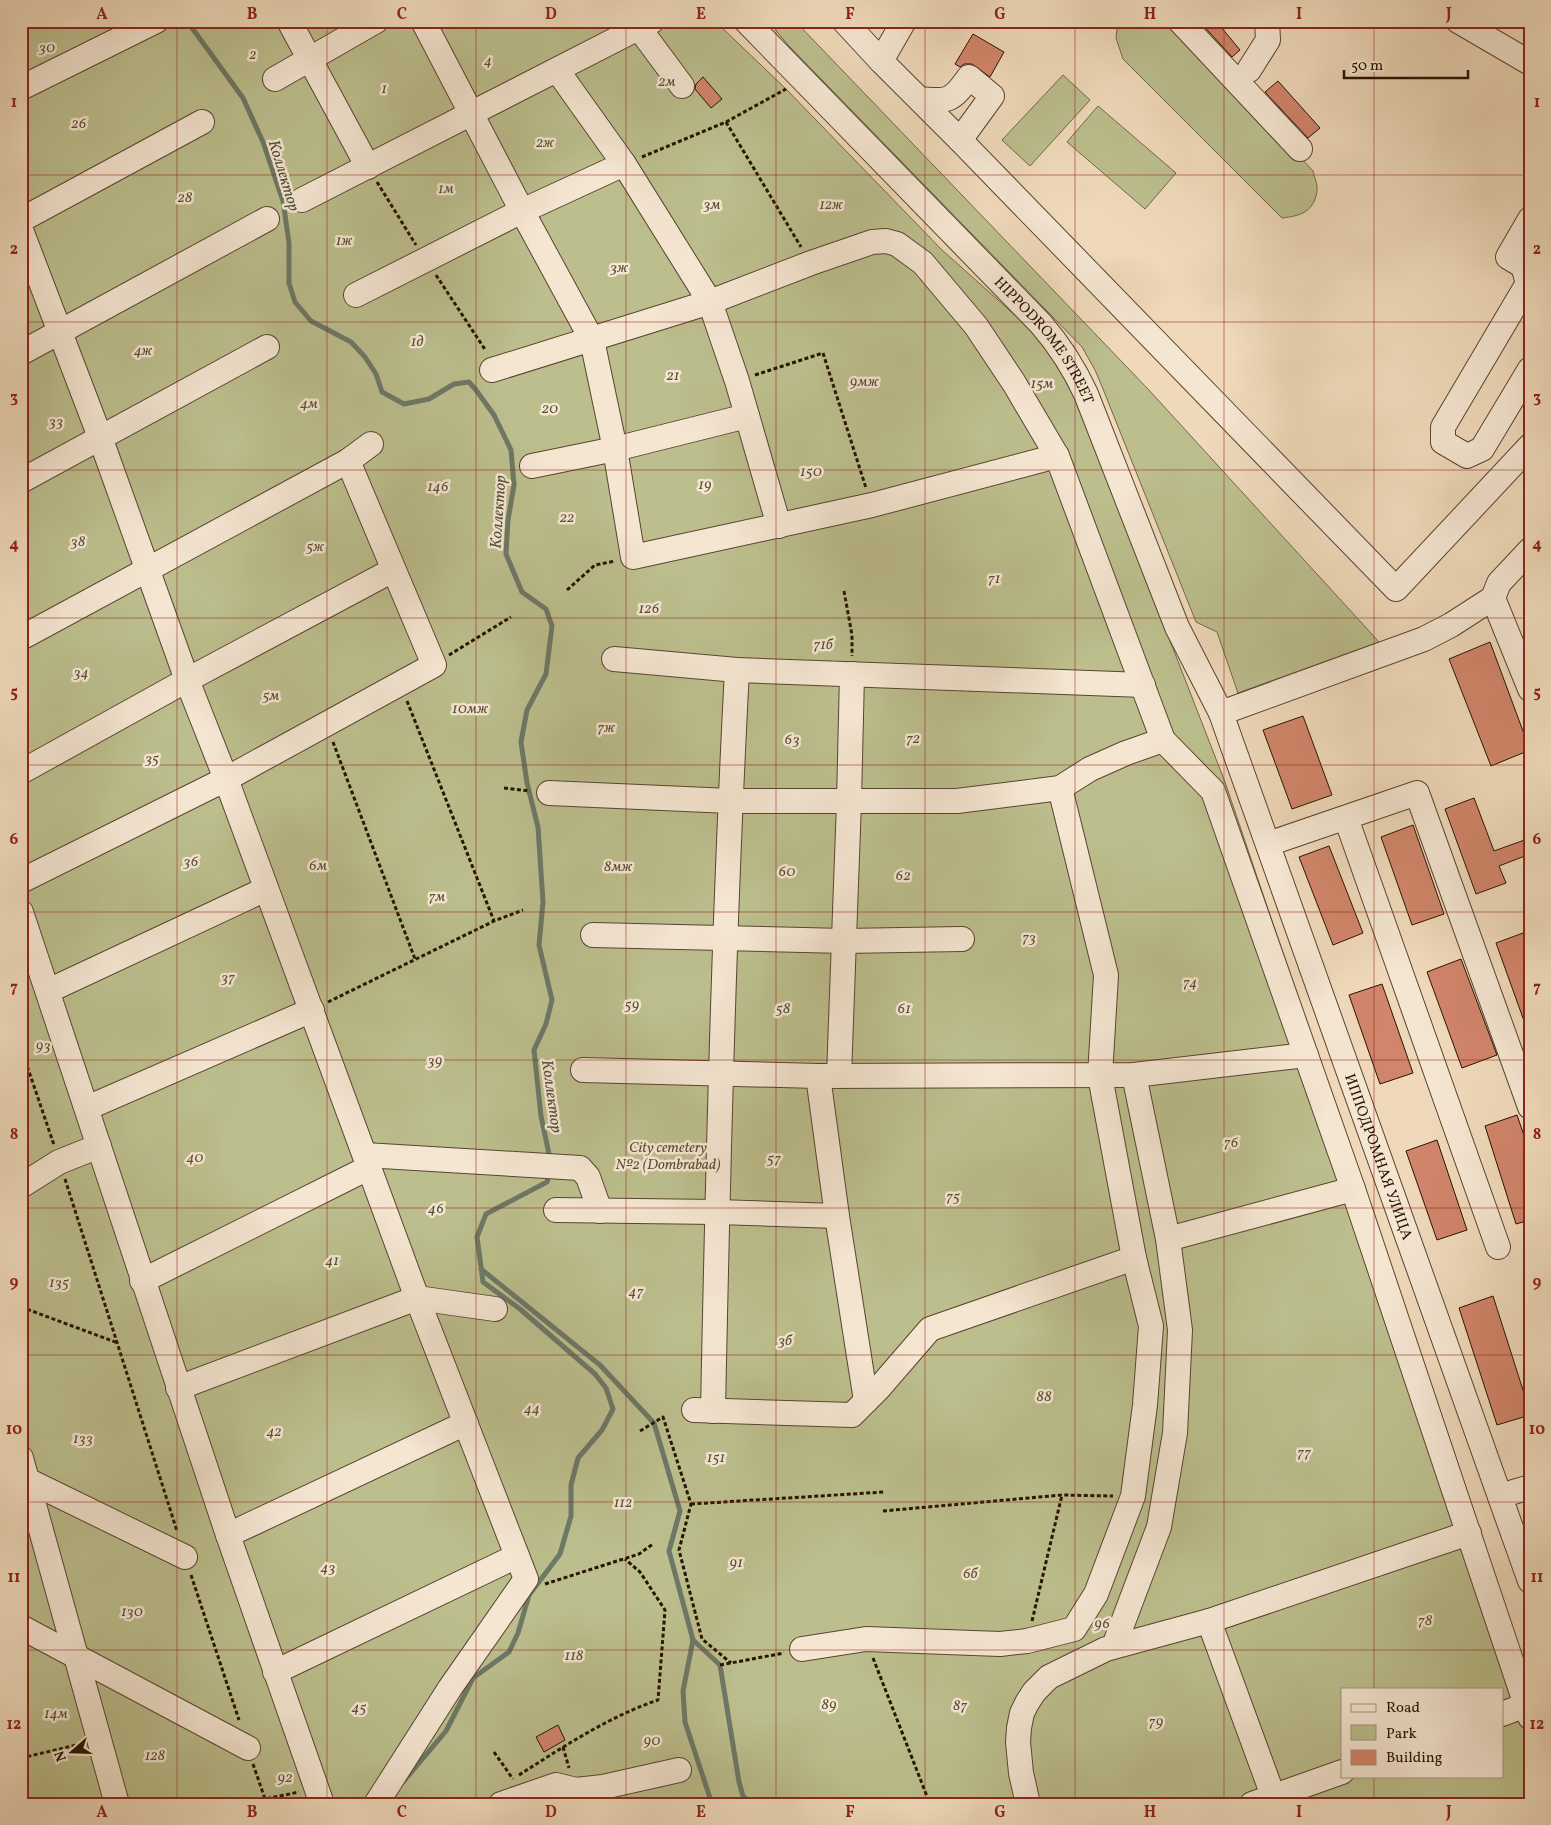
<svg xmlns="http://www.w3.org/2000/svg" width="1551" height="1825" font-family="Vollkorn,serif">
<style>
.green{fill:#bcbe8d;stroke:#726848;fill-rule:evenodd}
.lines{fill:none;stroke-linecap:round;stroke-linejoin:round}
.stream{stroke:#6d7866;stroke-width:5}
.building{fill:#d1856a;stroke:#271302}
.minor-casing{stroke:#594430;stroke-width:26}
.path{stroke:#271302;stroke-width:3;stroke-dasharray:4 2.5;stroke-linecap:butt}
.minor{stroke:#f5e6d2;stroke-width:24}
.grid{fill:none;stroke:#8f2418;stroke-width:1;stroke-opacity:0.55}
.labels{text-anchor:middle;stroke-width:5;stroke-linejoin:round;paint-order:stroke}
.park-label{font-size:15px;font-style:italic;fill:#5b4f33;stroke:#f5e6d2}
.street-label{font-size:15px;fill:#271302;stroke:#f5e6d2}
.water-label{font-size:16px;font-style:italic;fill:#504e3c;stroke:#f5e6d2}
.neatline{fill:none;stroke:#8f2418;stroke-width:2}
.grid-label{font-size:16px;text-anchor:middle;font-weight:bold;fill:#8f2418}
</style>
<rect width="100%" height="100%" fill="#efd9ba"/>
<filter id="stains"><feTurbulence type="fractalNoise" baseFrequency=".004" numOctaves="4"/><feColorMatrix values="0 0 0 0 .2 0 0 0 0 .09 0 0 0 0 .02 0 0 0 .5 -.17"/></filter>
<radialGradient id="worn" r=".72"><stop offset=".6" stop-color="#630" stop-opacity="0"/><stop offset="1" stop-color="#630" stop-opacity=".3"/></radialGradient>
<g class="green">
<path d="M21 21H715L786 89 942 250 1026 325 1051 352 1070 384 1225 782 1530 1684V1804H21ZM1342 1689H1502V1776H1342Z"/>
<path d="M768 21H795L1148 389 1379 642 1238 693 1217 632 1196 622 1103 389 1095 370 1082 347 789 46Z"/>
<path d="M1118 21H1171L1313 171C1314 176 1318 185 1317 191 1314 212 1300 216 1282 218L1123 59 1116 38Z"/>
<path d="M1063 75 1090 100 1030 166 1002 140Z"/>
<path d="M1098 106 1176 173 1145 209 1067 142Z"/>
</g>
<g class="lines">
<g class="stream">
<path d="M187 21 243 98 263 142 283 201 289 243V283L295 302 311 321 351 342 365 357 376 374 382 392 404 404 429 399 454 384 469 382 476 390 494 415 511 450 514 485 508 520 506 554 522 592 546 609 552 626 546 674 527 710 521 742 527 783 538 827 543 902 539 945 552 1000 546 1024 534 1050 541 1116 550 1159"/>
<path d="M481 1269 600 1365 654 1423 680 1511 669 1551 693 1640 683 1691 685 1722 712 1804"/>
<path d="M693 1640 720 1665 739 1782 743 1796 751 1804"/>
<path d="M403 1782 446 1731 473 1678 509 1652 518 1633 529 1595 560 1554 571 1516V1485L578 1458 602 1430 613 1409 606 1388 595 1374 520 1309 483 1282 477 1237 486 1214 547 1182 550 1172"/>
</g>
</g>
<g class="building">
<path d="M1199 21H1216L1240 50 1232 57Z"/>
<path d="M973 34 1004 52 990 77 972 64H964L960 67 955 64Z"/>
<path d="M703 77 722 99 711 108 695 89 696 84Z"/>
<path d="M1278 81 1320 128 1308 138 1265 92Z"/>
<path d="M1490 642 1530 750 1491 766 1449 659Z"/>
<path d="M1303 716 1332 795 1292 809 1263 730Z"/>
<path d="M1474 798 1494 851 1530 838V854L1499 866 1506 883 1476 894 1445 809Z"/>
<path d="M1413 825 1444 914 1412 925 1381 837Z"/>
<path d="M1329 846 1363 933 1333 945 1299 857Z"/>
<path d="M1523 933 1530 951V1032H1528L1496 943Z"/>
<path d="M1461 959 1497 1055 1462 1068 1427 972Z"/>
<path d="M1382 984 1413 1073 1380 1084 1349 995Z"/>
<path d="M1517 1115 1530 1153V1220L1516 1224 1485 1126Z"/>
<path d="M1437 1140 1467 1230 1437 1240 1406 1151Z"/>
<path d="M1493 1296 1530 1412V1415L1497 1425 1459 1308Z"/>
<path d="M558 1725 565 1740 544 1752 536 1737Z"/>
</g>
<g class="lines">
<defs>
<g id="minor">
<path d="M289 21 368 167"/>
<path d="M423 21 522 211 592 340 615 449 633 557 872 505 1057 456"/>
<path id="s1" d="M746 21 1041 324C1060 346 1074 368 1086 394L1177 627 1221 713 1228 733 1530 1581"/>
<path d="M844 21 881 61 904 21"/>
<path d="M1180 21 1300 149"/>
<path d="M1458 21 1530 63"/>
<path d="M639 28 682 86"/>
<path d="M881 61 960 140 992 96 969 77C952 101 949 102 919 99"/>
<path d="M557 70 624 164 710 302 737 381 779 526"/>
<path d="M1249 70 1268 40 1267 21"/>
<path d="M275 79 376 21"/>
<path d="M21 88 156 21"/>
<path d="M960 140 1396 589 1530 446"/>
<path d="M302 200 652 21"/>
<path d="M1530 219 1508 257 1523 266 1528 283 1530 280"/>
<path d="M21 220 202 122"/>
<path d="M21 230 100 437 187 680 226 779 417 1298 526 1579 450 1688 376 1804"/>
<path d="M1528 283 1443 427V442L1467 456 1482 449 1530 369"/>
<path d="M356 295 522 211 624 164"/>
<path d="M21 353 267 219"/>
<path d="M492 370 710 302 811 263 872 242 886 241 897 244 923 263 976 326 1014 383 1057 456 1163 740 1213 791 1353 1189 1530 1717"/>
<path d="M532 466 615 449 747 416"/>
<path d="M21 481 267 347"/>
<path d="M1493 598 1530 689"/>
<path d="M21 638 348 461 371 444"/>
<path d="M614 659 737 670 1143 685"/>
<path d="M1221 713 1424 639 1451 625 1493 598 1499 583 1530 550"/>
<path d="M21 772 187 680 393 570"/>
<path d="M549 793 730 801H957L1060 788 1090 769 1126 753 1163 740"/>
<path d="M1346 818 1498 1247"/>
<path d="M1268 844 1417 793 1530 1107"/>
<path d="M21 881 226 779 434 665 348 461"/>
<path d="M21 912 228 1535 322 1804"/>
<path d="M593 935 844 941 962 939"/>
<path d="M48 991 266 889"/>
<path d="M583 1070 818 1076 1134 1075 1306 1055"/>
<path d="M818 1076 837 1216 866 1401"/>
<path d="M839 1076 849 802 852 674"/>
<path d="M87 1108 312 1010"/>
<path d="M365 1155 580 1168 588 1177 600 1211"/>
<path d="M21 1186 59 1162 99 1146"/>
<path d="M556 1210 717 1212 837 1216"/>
<path d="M1168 1239 1353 1189"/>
<path d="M142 1281 370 1167"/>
<path d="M178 1388 417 1298 495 1309"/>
<path d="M694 1410 852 1415 879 1388 930 1329 1134 1258"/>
<path d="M713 1411C718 1164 724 917 737 670"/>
<path d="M21 1458 117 1804"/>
<path d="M21 1477 185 1557"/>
<path d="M1500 1496 1530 1487"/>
<path d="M228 1535 466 1423"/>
<path d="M1209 1621 1276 1804"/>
<path d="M21 1627 248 1748"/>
<path d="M1114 1646 1159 1527 1175 1433 1180 1330 1168 1239 1134 1075"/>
<path d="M802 1649 866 1639 1000 1644 1027 1641 1074 1629 1096 1594 1133 1496 1145 1405 1151 1326 1134 1258 1100 1076 1106 975 1060 788"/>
<path d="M275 1672 517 1556"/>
<path d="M1502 1714 1526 1705"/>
<path d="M501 1804 556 1785 576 1790 603 1787 679 1770"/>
<path d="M1028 1804 1021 1773 1018 1742 1019 1728 1022 1713 1027 1703 1034 1692 1049 1677 1106 1649 1209 1621 1469 1533"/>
<path d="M1252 1804 1342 1772"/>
</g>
</defs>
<use href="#minor" class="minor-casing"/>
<g class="path">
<path d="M726 122 801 247"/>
<path d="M642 157 726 122 786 89"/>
<path d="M377 182 416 245"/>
<path d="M436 275 486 351"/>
<path d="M755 375 823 353 866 488"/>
<path d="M567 590 595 565 615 561"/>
<path d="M844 591 852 635V656"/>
<path d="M449 655 511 617"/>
<path d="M407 701 494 921"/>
<path d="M333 742 415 959"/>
<path d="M504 788 530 791"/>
<path d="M328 1002 494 921 523 910"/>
<path d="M21 1048 54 1145"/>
<path d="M65 1179 177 1531"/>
<path d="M21 1307 118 1343"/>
<path d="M640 1431 663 1417 691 1504 679 1550 702 1639 731 1663"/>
<path d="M691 1504 884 1492"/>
<path d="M883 1511 1062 1495 1113 1496"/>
<path d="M191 1575 239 1720"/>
<path d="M545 1584 639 1554 653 1544"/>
<path d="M1032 1621 1062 1495"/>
<path d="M873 1658 930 1804"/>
<path d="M720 1665 784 1653"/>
<path d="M563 1747 569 1768"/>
<path d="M494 1752 513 1779"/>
<path d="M21 1758 81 1744"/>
<path d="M253 1764 265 1799 299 1792"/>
<path d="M519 1775C563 1747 608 1717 658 1700L665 1610 640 1572 625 1559"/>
</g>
<use href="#minor" class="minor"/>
</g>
<path class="grid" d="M177 21V1804M327 21V1804M476 21V1804M626 21V1804M776 21V1804M925 21V1804M1075 21V1804M1224 21V1804M1374 21V1689M21 175H1530M21 322H1530M21 470H1530M21 618H1530M21 765H1530M21 912H1530M21 1060H1530M21 1208H1530M21 1355H1530M21 1502H1530M21 1650H1530M1374 1776V1804"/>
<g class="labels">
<g class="park-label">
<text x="47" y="52">30</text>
<text x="253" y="59">2</text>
<text x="488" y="65">4</text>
<text x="667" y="86">2м</text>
<text x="384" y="93">1</text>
<text x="79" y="128">26</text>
<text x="545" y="147">2ж</text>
<text x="446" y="193">1м</text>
<text x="185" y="202">28</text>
<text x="712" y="209">3м</text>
<text x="831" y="209">12ж</text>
<text x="344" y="245">1ж</text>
<text x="619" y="272">3ж</text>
<text x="417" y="346">1д</text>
<text x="143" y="355">4ж</text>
<text x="673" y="380">21</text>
<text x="864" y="386">9мж</text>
<text x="1042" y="388">15м</text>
<text x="309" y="408">4м</text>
<text x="550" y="413">20</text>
<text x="56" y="426">33</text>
<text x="811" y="476">150</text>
<text x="705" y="489">19</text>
<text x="438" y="491">146</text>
<text x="567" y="522">22</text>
<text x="78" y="546">38</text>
<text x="315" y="551">5ж</text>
<text x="994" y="583">71</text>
<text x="649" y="613">126</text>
<text x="823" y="649">71б</text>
<text x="81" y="677">34</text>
<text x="271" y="700">5м</text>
<text x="470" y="713">10мж</text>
<text x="606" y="732">7ж</text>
<text x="913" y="743">72</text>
<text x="792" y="744">63</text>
<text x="152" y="763">35</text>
<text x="191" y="866">36</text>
<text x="318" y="870">6м</text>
<text x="618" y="871">8мж</text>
<text x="787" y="876">60</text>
<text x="903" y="880">62</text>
<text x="437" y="901">7м</text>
<text x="1029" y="942">73</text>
<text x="228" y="982">37</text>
<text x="1190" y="987">74</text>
<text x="632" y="1009">59</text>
<text x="783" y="1013">58</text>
<text x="904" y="1013">61</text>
<text x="43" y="1050">93</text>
<text x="435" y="1065">39</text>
<text x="1231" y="1147">76</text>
<text x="668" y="1152">City cemetery<tspan x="668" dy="17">№2 (Dombrabad)</tspan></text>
<text x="195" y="1162">40</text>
<text x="774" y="1163">57</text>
<text x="953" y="1201">75</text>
<text x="436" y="1213">46</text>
<text x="332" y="1265">41</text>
<text x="59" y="1287">135</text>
<text x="636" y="1296">47</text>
<text x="785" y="1345">3б</text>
<text x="1044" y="1401">88</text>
<text x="532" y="1413">44</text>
<text x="274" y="1436">42</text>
<text x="83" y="1443">133</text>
<text x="1304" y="1457">77</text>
<text x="716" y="1462">151</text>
<text x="623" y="1507">112</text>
<text x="736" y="1567">91</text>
<text x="328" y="1572">43</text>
<text x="970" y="1578">6б</text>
<text x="132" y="1616">130</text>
<text x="1425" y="1625">78</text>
<text x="1102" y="1628">96</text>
<text x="574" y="1660">118</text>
<text x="829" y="1709">89</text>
<text x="960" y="1710">87</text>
<text x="359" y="1712">45</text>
<text x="56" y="1718">14м</text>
<text x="1156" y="1726">79</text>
<text x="652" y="1745">90</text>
<text x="155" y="1760">128</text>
<text x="285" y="1782">92</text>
</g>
<g class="street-label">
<text dy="5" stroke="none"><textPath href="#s1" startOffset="438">HIPPODROME STREET</textPath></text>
<text dy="5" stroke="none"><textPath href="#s1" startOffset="1324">ИППОДРОМНАЯ УЛИЦА</textPath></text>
</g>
<g class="water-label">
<text transform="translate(285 175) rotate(73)" y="6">Коллектор</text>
<text transform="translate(497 512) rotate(-86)" y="6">Коллектор</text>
<text transform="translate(553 1096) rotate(82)" y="6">Коллектор</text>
</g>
</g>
<rect width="1551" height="1825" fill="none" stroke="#efd9ba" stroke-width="55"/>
<rect x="1341" y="1688" width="162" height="90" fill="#f5e6d2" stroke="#a3927f"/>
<rect x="1351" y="1704" width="25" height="8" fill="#f5e6d2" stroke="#a3927f"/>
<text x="1386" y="1712" font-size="15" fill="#271302">Road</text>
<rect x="1351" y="1725" width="25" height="15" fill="#bcbe8d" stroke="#a3927f"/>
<text x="1386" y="1738" font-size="15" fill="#271302">Park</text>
<rect x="1351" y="1750" width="25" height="15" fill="#d1856a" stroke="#a3927f"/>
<text x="1386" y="1762" font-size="15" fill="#271302">Building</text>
<g transform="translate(72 1752) rotate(250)" stroke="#f5e6d2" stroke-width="4" paint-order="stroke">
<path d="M0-4L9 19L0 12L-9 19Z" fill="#271302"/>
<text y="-8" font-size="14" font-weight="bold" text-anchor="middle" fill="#271302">N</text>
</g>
<path d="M1344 70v8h124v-8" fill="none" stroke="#271302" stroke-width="2.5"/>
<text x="1351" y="70" font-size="15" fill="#271302" stroke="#f5e6d2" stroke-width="4" paint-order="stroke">50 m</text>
<rect x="28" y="28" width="1496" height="1770" class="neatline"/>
<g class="grid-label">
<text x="102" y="19">A</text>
<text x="252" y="19">B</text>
<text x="402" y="19">C</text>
<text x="551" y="19">D</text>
<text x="701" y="19">E</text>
<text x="850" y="19">F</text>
<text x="1000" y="19">G</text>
<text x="1150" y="19">H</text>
<text x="1299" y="19">I</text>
<text x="1449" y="19">J</text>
<text x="14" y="107">1</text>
<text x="1537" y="107">1</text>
<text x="14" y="254">2</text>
<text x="1537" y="254">2</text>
<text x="14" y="402">3</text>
<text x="1537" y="402">3</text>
<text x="14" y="549">4</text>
<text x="1537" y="549">4</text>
<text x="14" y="697">5</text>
<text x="1537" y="697">5</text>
<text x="14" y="844">6</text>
<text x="1537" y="844">6</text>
<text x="14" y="992">7</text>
<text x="1537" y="992">7</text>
<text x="14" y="1139">8</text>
<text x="1537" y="1139">8</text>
<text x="14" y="1287">9</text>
<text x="1537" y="1287">9</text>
<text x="14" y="1434">10</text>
<text x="1537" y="1434">10</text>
<text x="14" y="1582">11</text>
<text x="1537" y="1582">11</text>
<text x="14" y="1729">12</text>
<text x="1537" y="1729">12</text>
<text x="102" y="1817">A</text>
<text x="252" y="1817">B</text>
<text x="402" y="1817">C</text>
<text x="551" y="1817">D</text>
<text x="701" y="1817">E</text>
<text x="850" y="1817">F</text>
<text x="1000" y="1817">G</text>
<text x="1150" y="1817">H</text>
<text x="1299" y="1817">I</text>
<text x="1449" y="1817">J</text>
</g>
<rect width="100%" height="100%" filter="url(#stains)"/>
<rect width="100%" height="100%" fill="url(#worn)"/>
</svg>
